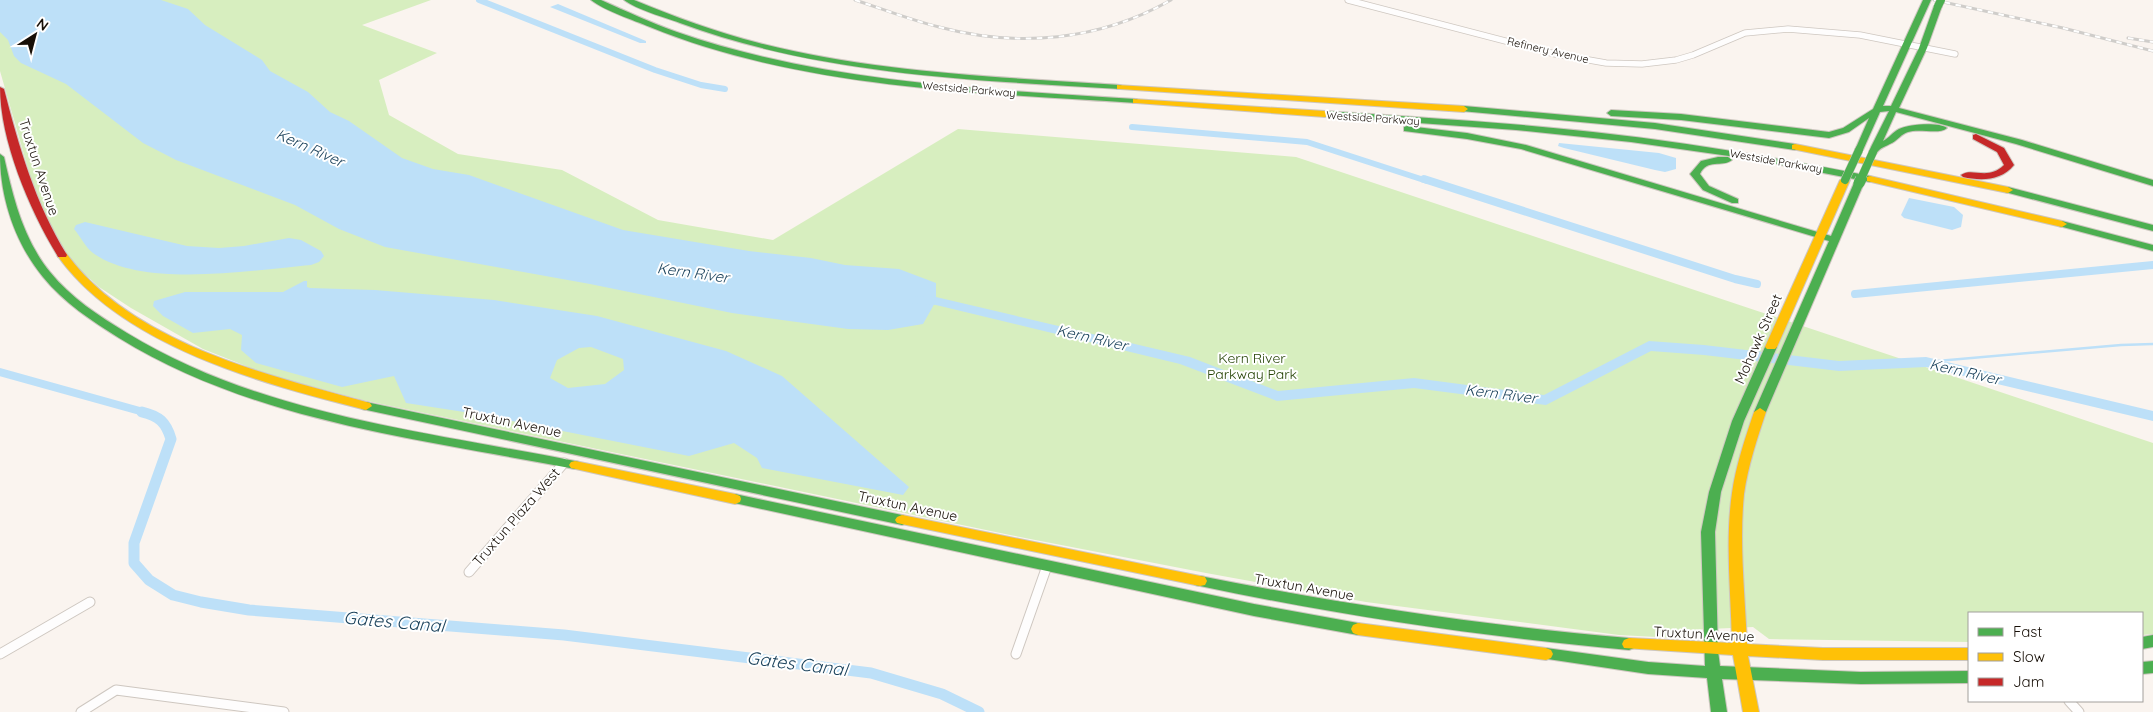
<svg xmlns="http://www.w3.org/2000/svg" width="2153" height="712" font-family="Quicksand,sans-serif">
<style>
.green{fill:#d7eebf}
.water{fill:#bde0f8;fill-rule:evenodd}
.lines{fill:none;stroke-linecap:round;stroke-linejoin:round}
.stream{stroke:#bde0f8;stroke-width:2.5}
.canal-far2{stroke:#bde0f8;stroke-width:6}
.canal-far1{stroke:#bde0f8;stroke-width:8}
.canal{stroke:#bde0f8;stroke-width:11}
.river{fill:#bde0f8;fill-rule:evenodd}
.street-far1-casing{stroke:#cec7c0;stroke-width:7}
.street-casing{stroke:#cec7c0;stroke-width:11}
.fast-casing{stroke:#cec7c0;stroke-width:2}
.slow-casing{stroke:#cec7c0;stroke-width:2}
.jam-casing{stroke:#cec7c0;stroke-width:2}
.street-far1{stroke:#fefdfd;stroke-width:5.5}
.street{stroke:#fefdfd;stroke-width:9}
.fast{fill:#4caf50;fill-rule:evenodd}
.slow{fill:#ffc107;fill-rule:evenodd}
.jam{fill:#c62828;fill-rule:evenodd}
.rail-casing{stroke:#cfcdca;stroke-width:3}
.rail{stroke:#fff;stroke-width:2;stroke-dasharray:5.5;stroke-linecap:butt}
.fast-bridge-far1-casing{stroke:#cec7c0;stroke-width:9;stroke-linecap:butt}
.fast-bridge-casing{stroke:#cec7c0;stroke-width:12;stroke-linecap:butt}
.fast-bridge-far1{stroke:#4caf50;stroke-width:8}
.fast-bridge{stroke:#4caf50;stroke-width:11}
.labels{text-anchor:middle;stroke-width:4;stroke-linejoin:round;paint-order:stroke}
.far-street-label{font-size:11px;fill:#170f07;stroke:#fff}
.street-label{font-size:14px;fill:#170f07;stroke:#fff}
.park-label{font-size:14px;fill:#264406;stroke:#fff}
.water-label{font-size:15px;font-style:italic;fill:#1c435c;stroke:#fff}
.near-water-label{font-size:18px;font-style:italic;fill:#1c435c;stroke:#fff}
</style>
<rect width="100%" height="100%" fill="#faf4ef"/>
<path class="green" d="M0 0H431L362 25 437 53 379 80 389 115 458 154 562 170 658 220 773 240 958 129 1296 157 2153 443V634L2142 635V613H1969V642L1769 639 1753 627 1687 630 1675 638 1619 635 1366 602 1206 573 1010 535 367 401 269 375 203 349 131 308 99 287 77 267 48 227 37 200 0 71Z"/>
<g class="water">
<path d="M0 0H161L188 9 205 25 262 60 270 71 308 92 330 112 349 121 402 158 433 169 469 175 623 230 749 251 811 258 845 265 899 269 936 283V301L923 324 888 330 848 329 732 313 590 284 385 247 339 229 295 205 176 160 143 143 66 84 21 63 14 56 8 40 0 32Z"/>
<path d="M558 4 646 41V43H640L550 7Z"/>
<path d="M1559 143 1659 153 1676 158V169L1665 172 1655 170 1564 148 1558 146Z"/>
<path d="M1909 198 1954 207 1963 215 1961 227 1952 230 1904 218 1901 215Z"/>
<path d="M85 222 187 246 219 248 244 246 289 238 301 240 321 251 324 256 319 262 311 265C252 270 142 289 93 253 86 248 80 236 74 229L76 225Z"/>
<path d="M304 281H307V287L310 288 375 290 494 300 597 316 726 351 782 376 909 487 903 495 762 468 757 458 734 443 689 456 477 414 406 403 394 376 342 387 256 363 241 350 242 335 230 329 193 333 163 316 153 306 154 301 185 292H283ZM591 347 623 359 624 370 605 384 568 388 550 378 557 360 579 348Z"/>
</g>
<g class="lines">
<path class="stream" d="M1926 362 2121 345 2153 344"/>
<g class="canal-far2">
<path d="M479 0 655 70 701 85 725 89"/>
<path d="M1132 127 1307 142 1427 181"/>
</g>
<g class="canal-far1">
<path d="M1424 179 1735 279 1757 284"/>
<path d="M1855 294 2153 265"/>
<path d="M0 372 147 413"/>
</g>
<path class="canal" d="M142 412C159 416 166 422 171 439L134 543V563L149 580 173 595 201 602 249 610 564 635 871 673 942 694 979 712"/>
<path class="river" d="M916 296 936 297 1190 357 1278 391 1414 378 1544 395 1649 341 1704 345 1839 361 1926 357 2153 411V421L1926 367 1839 371 1704 355 1651 351 1546 405 1414 388 1277 401 1180 364 936 305 911 303 909 300Z"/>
<defs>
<path id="street-far1" d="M1348 0 1555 54 1606 63 1642 64 1676 60 1693 55 1745 33 1788 29 1860 35 1955 54"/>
<g id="street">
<path d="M469 572 564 463"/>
<path d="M0 654 90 602"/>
<path d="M1016 654 1047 566"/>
<path d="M2069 701 2079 712"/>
<path d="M81 712 116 690 284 712"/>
</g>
<g id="fast">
<path d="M591 0H601C626 11 651 23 677 32 824 83 982 89 1136 99L1140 101 1136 103C977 93 799 88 650 27 633 20 605 11 591 0Z"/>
<path d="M624 0H634C675 17 716 32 759 43 877 73 1000 77 1120 85L1124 87 1120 89C973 80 820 75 680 23 664 17 637 10 624 0Z"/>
<path d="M1923 0H1931L1883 106H1891L1919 48 1934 6 1941 4 1942 6 1927 48 1899 108 2022 140 2153 180V186L2016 144 1896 112 1883 141C1889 138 1893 132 1899 129 1909 124 1939 122 1947 128 1939 135 1920 128 1908 132 1901 134 1898 140 1892 143 1885 147 1880 147 1876 154H1870L1869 152 1871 147 1889 111 1880 112 1863 150 1859 153 1855 150 1869 118 1849 132 1829 138 1681 120 1611 116 1607 113 1611 110 1681 114 1829 132 1843 128 1873 109Z"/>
<path d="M1464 106 1655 123 1795 144 1799 147 1795 150 1655 129 1461 111V107Z"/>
<path d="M1325 111C1414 117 1504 122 1593 132 1686 142 1778 158 1870 176L1875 179 1870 182 1750 159 1631 142 1516 130 1322 116 1321 114Z"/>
<path d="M1407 126 1467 133 1526 145 1831 236 1854 183 1859 180 1864 183 1766 412 1760 416 1754 412 1829 241 1521 149 1467 139 1404 131V127Z"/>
<path d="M0 154 4 157C13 197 23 239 50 272 71 298 99 316 127 333 261 415 423 431 575 461L579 462 581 465 579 468 575 469C421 439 255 422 119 338 92 321 64 303 43 277 15 243 0 198 0 154Z"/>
<path d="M1718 157H1728L1732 160C1722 168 1707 158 1700 174L1709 186 1738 199V203H1732L1703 190 1690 174 1701 161Z"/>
<path d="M2008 187 2153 225V231L2005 192 2003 190Z"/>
<path d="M2062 221 2153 245V251L2059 226 2057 224 2059 222Z"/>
<path d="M1771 344 1777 347 1744 421 1721 492 1715 532 1718 651 1720 666 1861 672 1969 671V683L1861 684 1722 679 1727 712H1711L1707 678 1648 674 1541 658 1539 654 1541 650 1546 648 1648 662 1705 666 1701 532 1709 492 1732 421 1765 347Z"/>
<path d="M366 402 902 515 907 517 909 520 907 523 902 525 362 409 360 406 362 403Z"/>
<path d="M735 494 1254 604 1358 623 1363 625 1365 629 1363 633 1358 635 1254 616 730 502 729 499 730 496Z"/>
<path d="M1200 576C1342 604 1485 626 1629 638L1634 640 1636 644 1634 648 1629 650C1484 637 1342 616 1200 586L1195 585 1193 581 1195 577Z"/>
<path d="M2153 635V647L2142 649V637Z"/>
<path d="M2153 661V673L2142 674V662Z"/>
</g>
<g id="slow">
<path d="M1117 85 1464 106 1468 109 1464 112 1120 89H1117Z"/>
<path d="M1133 99 1325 111 1329 114 1325 117 1136 103H1133Z"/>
<path d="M1795 144 2008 187 2013 190 2008 193 1792 149V145Z"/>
<path d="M1870 176 2062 221 2067 224 2062 227 1867 181V177Z"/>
<path d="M1845 177 1850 180 1777 347 1775 349H1767L1765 347 1840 180Z"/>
<path d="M62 252 66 253C132 344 268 375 370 403L372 406 366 410C263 384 121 346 57 255Z"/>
<path d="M1760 408 1766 412C1757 439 1748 466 1744 494 1739 543 1745 595 1747 644L1823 648H1969V660H1823L1748 656 1759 712H1743L1733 655 1624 648 1622 644 1624 640 1629 638 1732 643C1731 594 1725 542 1732 493 1736 465 1745 439 1754 412Z"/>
<path d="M575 461 735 494 740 496 741 499 740 502 735 504 571 468 569 465 571 462Z"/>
<path d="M902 515 1200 576 1205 577 1207 581 1205 585 1200 586 897 523 895 520 897 517Z"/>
<path d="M1358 623 1546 648 1551 650 1553 654 1551 658 1546 660 1358 635 1353 633 1351 629 1353 625Z"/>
</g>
<g id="jam">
<path d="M0 87 4 89C19 147 35 203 67 255L66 257H58L57 255C29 209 0 140 0 87Z"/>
<path d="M1976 134 2004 148 2014 165C2001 181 1981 181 1963 177L1961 175C1972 167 1988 181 2004 165L1997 152 1973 139V135Z"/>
</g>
</defs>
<use href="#street-far1" class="street-far1-casing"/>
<use href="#street" class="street-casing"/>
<use href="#fast" class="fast-casing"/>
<use href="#slow" class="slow-casing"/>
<use href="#jam" class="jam-casing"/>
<use href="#street-far1" class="street-far1"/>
<use href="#street" class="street"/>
<use href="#fast" class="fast"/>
<use href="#slow" class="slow"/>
<use href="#jam" class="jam"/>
<defs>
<g id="rail">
<path d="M855 0C883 9 910 20 939 27 1018 48 1099 41 1171 0"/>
<path d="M1934 0 2063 28 2153 51"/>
<path d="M2128 38 2153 42"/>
</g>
</defs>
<use href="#rail" class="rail-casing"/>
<use href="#rail" class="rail"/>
<defs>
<g id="fast-bridge-far1">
<path d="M1938 6 1941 0"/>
<path d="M1845 180 1859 150"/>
<path d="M1860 181 1873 152"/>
</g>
<path id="fast-bridge" d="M1859 183 1861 179"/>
</defs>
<use href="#fast-bridge-far1" class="fast-bridge-far1-casing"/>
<use href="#fast-bridge" class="fast-bridge-casing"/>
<use href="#fast-bridge-far1" class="fast-bridge-far1"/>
<use href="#fast-bridge" class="fast-bridge"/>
</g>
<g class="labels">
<g class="far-street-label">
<text transform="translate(1548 50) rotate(13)" y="4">Refinery Avenue</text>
<text transform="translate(969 89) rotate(5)" y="4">Westside Parkway</text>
<text transform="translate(1373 118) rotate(4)" y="4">Westside Parkway</text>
<text transform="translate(1776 161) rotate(10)" y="4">Westside Parkway</text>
</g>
<g class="street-label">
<text transform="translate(39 167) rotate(72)" y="5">Truxtun Avenue</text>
<text transform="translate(1758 339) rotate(-66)" y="5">Mohawk Street</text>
<text transform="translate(512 422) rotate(12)" y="5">Truxtun Avenue</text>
<text transform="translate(908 506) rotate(12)" y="5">Truxtun Avenue</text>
<text transform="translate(516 517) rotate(-49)" y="5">Truxtun Plaza West</text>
<text transform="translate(1304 587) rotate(10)" y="5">Truxtun Avenue</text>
<text transform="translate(1704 634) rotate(3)" y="5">Truxtun Avenue</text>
</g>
<g class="park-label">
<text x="1252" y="363">Kern River<tspan x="1252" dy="16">Parkway Park</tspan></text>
</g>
<g class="water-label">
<text transform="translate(310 148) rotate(24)" y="5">Kern River</text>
<text transform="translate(693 273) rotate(8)" y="5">Kern River</text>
<text transform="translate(1092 338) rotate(13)" y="5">Kern River</text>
<text transform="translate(1965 372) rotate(13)" y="5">Kern River</text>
<text transform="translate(1501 394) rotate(7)" y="5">Kern River</text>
</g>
<g class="near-water-label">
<text transform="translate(394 622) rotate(5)" y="6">Gates Canal</text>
<text transform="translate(797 664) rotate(7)" y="6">Gates Canal</text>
</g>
</g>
<rect x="1968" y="612" width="175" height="90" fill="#ffffff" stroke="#a29f9c"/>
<rect x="1978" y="628" width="25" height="8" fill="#4caf50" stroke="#a29f9c"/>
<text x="2013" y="637" font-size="15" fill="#170f07">Fast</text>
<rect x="1978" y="653" width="25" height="8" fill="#ffc107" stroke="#a29f9c"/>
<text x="2013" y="662" font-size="15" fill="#170f07">Slow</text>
<rect x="1978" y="678" width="25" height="8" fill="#c62828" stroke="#a29f9c"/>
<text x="2013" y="687" font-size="15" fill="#170f07">Jam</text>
<g transform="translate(35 35) rotate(36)" stroke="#ffffff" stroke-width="4" paint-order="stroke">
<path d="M0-4L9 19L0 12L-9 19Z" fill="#170f07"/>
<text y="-8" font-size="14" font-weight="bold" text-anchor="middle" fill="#170f07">N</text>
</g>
</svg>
